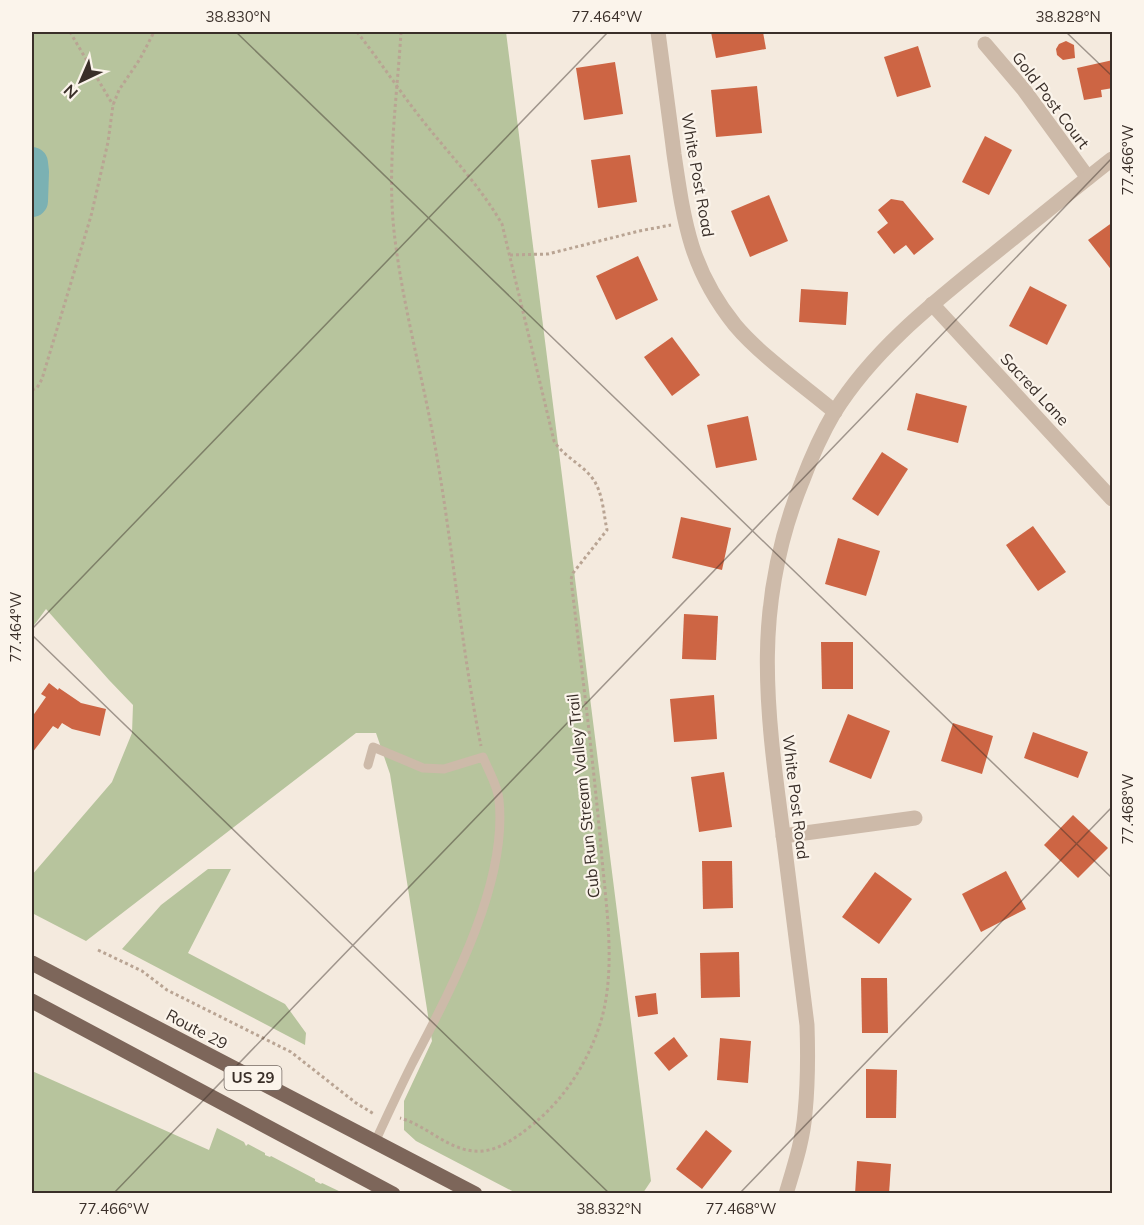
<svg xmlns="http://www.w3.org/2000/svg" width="1144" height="1225" font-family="Mulish,sans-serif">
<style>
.green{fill:#b7c49d}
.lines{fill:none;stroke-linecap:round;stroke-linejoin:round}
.river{stroke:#7bb1b3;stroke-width:32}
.building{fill:#cd6544}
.path{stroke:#b9a493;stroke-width:3;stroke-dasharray:3 3;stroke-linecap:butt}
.lane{stroke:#cdbaa9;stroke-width:9}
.street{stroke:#cdbaa9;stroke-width:15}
.primary{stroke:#7d665a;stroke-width:15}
.ticks{fill:none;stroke:#3a2f29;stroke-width:1.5;stroke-opacity:0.45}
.labels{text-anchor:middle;stroke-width:4.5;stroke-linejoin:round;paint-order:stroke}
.shield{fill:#fbf4eb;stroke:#746a63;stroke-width:1.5}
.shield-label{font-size:15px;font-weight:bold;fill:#3a2f29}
.street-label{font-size:16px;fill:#3a2f29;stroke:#fbf4eb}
.neatline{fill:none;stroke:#3a2f29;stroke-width:2}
.ticks-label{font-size:15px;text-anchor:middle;fill:#3a2f29}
</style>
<rect width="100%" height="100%" fill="#f4eade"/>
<g class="green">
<path d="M32 32H506L651 1181 643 1193H516L416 1141 404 1130V1101L432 1041 390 774 376 733H356L86 941 32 913V875L112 782 132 733 133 705 109 680 46 609 32 628Z"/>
<path d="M208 869H231L188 953 285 1004 306 1033 305 1045 122 949 161 905Z"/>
<path d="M32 1071 209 1150 217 1128 244 1142 246 1146 248 1144 265 1153V1155L270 1157 271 1156 315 1179V1181L321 1184 322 1183 343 1193H32Z"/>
</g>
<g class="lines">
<path class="river" d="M32 163 33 172 32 201"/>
</g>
<g class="building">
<path d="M711 32H763L766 49 716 58Z"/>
<path d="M1066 41 1074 45 1075 58 1063 60 1057 55 1056 49 1059 44Z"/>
<path d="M918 46 931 87 897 97 884 57Z"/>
<path d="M1113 60V88L1101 90 1102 97 1084 100 1077 68Z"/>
<path d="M615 62 623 114 584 120 576 68Z"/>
<path d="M757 86 762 133 716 137 711 90Z"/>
<path d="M985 136 1012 150 989 195 962 182Z"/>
<path d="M630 155 637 202 598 208 591 160Z"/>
<path d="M769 195 788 241 750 257 731 211Z"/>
<path d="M891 199 903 201 934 239 914 255 906 245 894 254 877 232 888 223 878 210Z"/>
<path d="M1113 222V272L1088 240Z"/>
<path d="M638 256 658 300 616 320 596 276Z"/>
<path d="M1030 286 1067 305 1047 345 1009 326Z"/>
<path d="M801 289 848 292 846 325 799 322Z"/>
<path d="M672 337 700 375 672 396 644 357Z"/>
<path d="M916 393 967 406 958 443 907 430Z"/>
<path d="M748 416 757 460 716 468 707 425Z"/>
<path d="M882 452 908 469 878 516 852 499Z"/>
<path d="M681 517 731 528 722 570 672 558Z"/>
<path d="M1033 526 1066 572 1038 591 1006 545Z"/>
<path d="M838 538 880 551 866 596 825 584Z"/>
<path d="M684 614 718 616 716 660 682 659Z"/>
<path d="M821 642H853V689H822Z"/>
<path d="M49 683 58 690 59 688 81 703 106 709 100 736 72 729 62 723 58 729 53 726 32 753V717L46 697 41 694Z"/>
<path d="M714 695 717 739 674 742 670 699Z"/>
<path d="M848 714 890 731 871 779 829 762Z"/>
<path d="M953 723 993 736 982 774 941 761Z"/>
<path d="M1033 732 1088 752 1078 778 1024 758Z"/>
<path d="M724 772 732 827 699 832 691 777Z"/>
<path d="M1073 815 1108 848 1078 878 1044 845Z"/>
<path d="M702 861H732L733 908 703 909Z"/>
<path d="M1006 871 1026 909 981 932 962 894Z"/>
<path d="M875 872 912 899 879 944 842 917Z"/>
<path d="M739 952 740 997 701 998 700 953Z"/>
<path d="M861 978H887L888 1033H862Z"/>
<path d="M656 993 658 1014 638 1017 635 996Z"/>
<path d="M674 1037 688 1056 669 1071 654 1053Z"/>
<path d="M720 1038 751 1041 748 1083 717 1080Z"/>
<path d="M866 1069 897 1070 896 1118H866Z"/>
<path d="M706 1130 732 1151 702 1189 676 1169Z"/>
<path d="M857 1161 891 1164 889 1194H855Z"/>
</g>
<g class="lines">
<g class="path">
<path d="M70 32 113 105"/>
<path d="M357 32C380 61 400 92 423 121 450 155 480 186 502 224L554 441C564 458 587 466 596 484 603 497 604 516 607 530L573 573 571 579C582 672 594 766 602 859 607 913 617 978 598 1030 586 1064 565 1097 538 1120 524 1132 503 1149 483 1151 451 1154 429 1126 400 1118"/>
<path d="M401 32C397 98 387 165 394 231 402 303 422 374 435 446 453 546 461 647 481 746"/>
<path d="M510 255 548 254 639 231 671 225"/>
<path d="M32 390 37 388 42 379 91 216 108 142 113 105 119 90 140 59 154 32"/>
<path d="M98 950 142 971 167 990 291 1052 356 1103 374 1114"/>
</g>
<path class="lane" d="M368 765 373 747 423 768 444 769 483 757C488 770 498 786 499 800 508 884 450 991 412 1064 399 1090 387 1116 375 1142"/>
<g class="street">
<path d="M658 32C663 72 669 113 674 154 684 222 690 269 735 325 760 355 804 386 835 412"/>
<path d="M985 44 1024 90 1088 178"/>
<path d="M932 304 1112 499"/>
<path d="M783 836 915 818"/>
<path d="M786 1194C794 1167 803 1140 805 1113 808 1083 808 1054 807 1025 799 961 791 898 783 834 766 707 752 605 802 482 811 458 821 435 834 413 873 350 933 303 990 257 1031 224 1071 191 1112 159"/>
</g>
<g class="primary">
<path d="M32 963 475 1194"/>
<path d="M32 1001 393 1194"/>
</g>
</g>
<path class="ticks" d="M236 32 1112 878M1066 32 1112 76M32 629 608 32M32 635 610 1194M113 1194 1112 158M739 1194 1112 807"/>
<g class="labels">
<rect class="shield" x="224.5" y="1066" width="57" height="24" rx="4.5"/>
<g class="shield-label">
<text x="253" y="1083">US 29</text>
</g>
<g class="street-label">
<text transform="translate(1051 100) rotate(53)" y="6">Gold Post Court</text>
<text transform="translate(698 175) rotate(80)" y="6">White Post Road</text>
<text transform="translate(1035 389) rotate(47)" y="6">Sacred Lane</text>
<text transform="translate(583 796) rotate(-96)" y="6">Cub Run Stream Valley Trail</text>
<text transform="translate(796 797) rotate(83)" y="6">White Post Road</text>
<text transform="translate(197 1029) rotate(28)" y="6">Route 29</text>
</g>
</g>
<rect width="1144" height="1225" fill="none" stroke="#fbf4eb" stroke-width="66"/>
<g transform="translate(81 81) rotate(224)" stroke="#fbf4eb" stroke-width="4.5" paint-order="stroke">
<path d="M0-4.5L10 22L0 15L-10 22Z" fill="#3a2f29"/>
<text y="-9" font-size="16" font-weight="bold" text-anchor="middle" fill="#3a2f29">N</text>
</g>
<rect x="33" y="33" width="1078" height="1159" class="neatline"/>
<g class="ticks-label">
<text x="238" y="22">38.830°N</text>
<text x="607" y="22">77.464°W</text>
<text x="1068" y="22">38.828°N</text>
<text transform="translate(1128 160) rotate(-90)" y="5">77.466°W</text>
<text transform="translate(16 627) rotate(-90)" y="5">77.464°W</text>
<text transform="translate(1128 809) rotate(-90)" y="5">77.468°W</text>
<text x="114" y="1214">77.466°W</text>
<text x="609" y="1214">38.832°N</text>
<text x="741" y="1214">77.468°W</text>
</g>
</svg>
